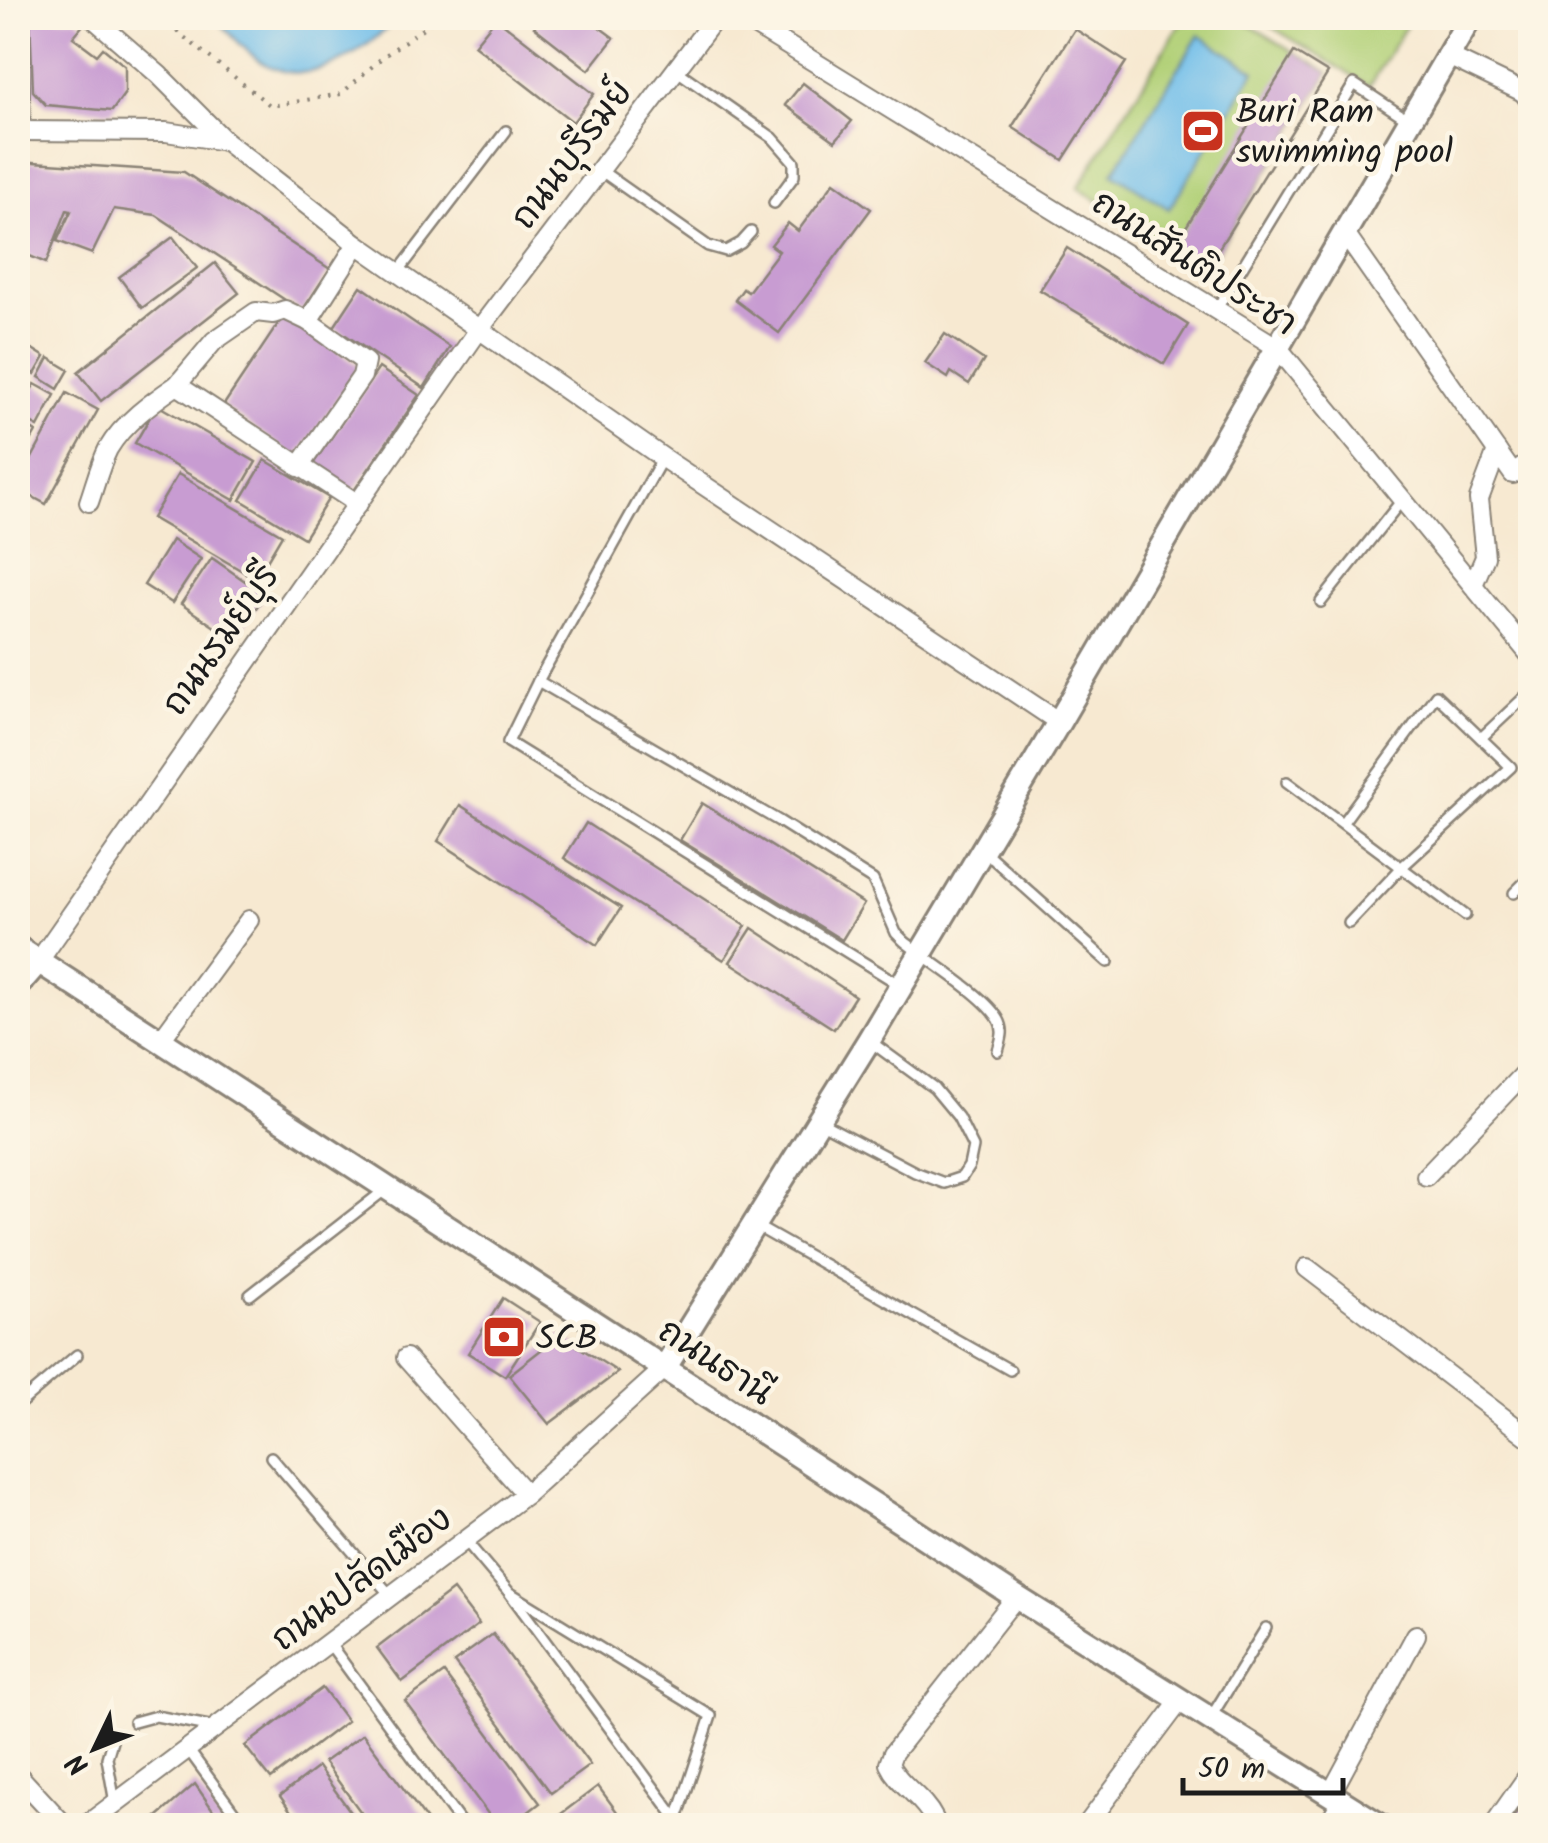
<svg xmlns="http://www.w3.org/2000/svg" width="1548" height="1843" font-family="Kalam,'Playpen Sans Thai',sans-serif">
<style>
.green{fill:#b1d077;stroke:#66764a;stroke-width:2.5}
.water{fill:#6fbeea;stroke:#466d83;stroke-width:2.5}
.building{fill:#c89cd2}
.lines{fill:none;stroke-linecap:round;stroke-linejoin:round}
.service-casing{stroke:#8a8276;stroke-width:14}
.minor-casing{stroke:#8a8276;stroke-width:22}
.tertiary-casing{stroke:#8a8276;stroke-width:28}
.path{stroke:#8a8276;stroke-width:4;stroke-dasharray:2.5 8;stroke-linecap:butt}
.service{stroke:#fff;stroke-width:9}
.minor{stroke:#fff;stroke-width:18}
.tertiary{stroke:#fff;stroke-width:22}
.labels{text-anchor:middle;stroke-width:9;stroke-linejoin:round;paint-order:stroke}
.poi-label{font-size:35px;fill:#1c1c1c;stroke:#fcf5e5;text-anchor:start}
.street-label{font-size:35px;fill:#1c1c1c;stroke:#fcf5e5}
</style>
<rect width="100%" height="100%" fill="#fcf5e5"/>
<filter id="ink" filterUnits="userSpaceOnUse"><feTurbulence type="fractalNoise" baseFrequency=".01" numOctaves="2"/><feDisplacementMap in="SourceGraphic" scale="20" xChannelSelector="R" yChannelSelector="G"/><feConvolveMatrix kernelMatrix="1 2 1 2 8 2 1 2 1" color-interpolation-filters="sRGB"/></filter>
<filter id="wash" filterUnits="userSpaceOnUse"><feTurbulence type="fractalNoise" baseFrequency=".0048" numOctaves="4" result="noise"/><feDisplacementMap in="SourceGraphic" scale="40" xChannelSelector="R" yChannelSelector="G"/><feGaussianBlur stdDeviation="2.25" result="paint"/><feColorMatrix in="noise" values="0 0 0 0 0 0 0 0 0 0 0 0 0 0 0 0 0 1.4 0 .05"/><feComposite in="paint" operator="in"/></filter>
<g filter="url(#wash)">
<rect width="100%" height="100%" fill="#f7e9d1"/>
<g class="green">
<path d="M1184 18H1239L1328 73 1206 269 1078 188Z"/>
<path d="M1257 18H1411L1369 86Z"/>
</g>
<g class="water">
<path d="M214 18H398C365 50 314 90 267 65 248 55 230 32 214 18Z"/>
<path d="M1199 35 1255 71 1169 209 1113 173Z"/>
</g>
<g id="blocks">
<g class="building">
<path d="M30 18H76L84 24 73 37 97 55 103 48 125 66V93L112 111 46 105 33 91Z"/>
<path d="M496 18 594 94 573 122 474 45Z"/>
<path d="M541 18H587L614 38 589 70 534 27Z"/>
<path d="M1075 29 1126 62 1063 160 1012 127Z"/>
<path d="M1294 52 1328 73 1206 269 1173 248Z"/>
<path d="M803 83 852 121 835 141 785 105Z"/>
<path d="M18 161 184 172 330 269 302 311 156 215 114 209 92 254 57 241 71 211 67 210 46 263 18 251 22 209H18Z"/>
<path d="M834 182 871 209 779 333 735 300 743 289 748 292 779 251 771 245 788 223 798 231Z"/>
<path d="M173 237 197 268 142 308 119 277Z"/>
<path d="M1067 248 1188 325 1164 364 1040 290Z"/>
<path d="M215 263 239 293 101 401 78 372Z"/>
<path d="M361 286 450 347 424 388 334 327Z"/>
<path d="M284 315 359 366 297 457 223 406Z"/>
<path d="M945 334 984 360 969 384 951 372 948 378 925 363Z"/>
<path d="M18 340 45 357 35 374 18 363Z"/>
<path d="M49 358 69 370 58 389 39 377Z"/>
<path d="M379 368 419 395 353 492 313 464Z"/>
<path d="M18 375 30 381 21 398 18 396Z"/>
<path d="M35 384 55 395 38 427 18 416V400L22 403Z"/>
<path d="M67 393 98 410 46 504 18 489V484Z"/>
<path d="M157 405 256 462 234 500 135 443Z"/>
<path d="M18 421 36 432 24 453 18 449Z"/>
<path d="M265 460 329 498 304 538 241 500Z"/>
<path d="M178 474 282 535 256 579 152 518Z"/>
<path d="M172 540 201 559 172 603 144 585Z"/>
<path d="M212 558 265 595 234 640 181 604Z"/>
<path d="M702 803 864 904 842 940 680 840Z"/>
<path d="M460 805 621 908 597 945 438 841Z"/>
<path d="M586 823 746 926 724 960 564 858Z"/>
<path d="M752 928 855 996 834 1029 730 962Z"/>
<path d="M503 1298 540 1322 505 1376 468 1353Z"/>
<path d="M560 1335 618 1372 549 1424 509 1375Z"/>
<path d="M453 1590 479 1624 402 1682 377 1648Z"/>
<path d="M493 1634 590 1765 551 1793 454 1662Z"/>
<path d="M444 1673 540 1803 510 1826H497L405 1701Z"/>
<path d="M322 1688 347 1721 271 1779 245 1746Z"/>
<path d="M363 1734 431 1826H371L324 1762Z"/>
<path d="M318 1767 361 1826H301L280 1796Z"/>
<path d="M195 1784 224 1826H154L151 1822Z"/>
<path d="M598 1786 623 1820 615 1826H545Z"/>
<path d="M1527 1795 1530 1797V1826H1508Z"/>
</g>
</g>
</g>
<g filter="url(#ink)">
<use href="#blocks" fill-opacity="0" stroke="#8a8276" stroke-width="2.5"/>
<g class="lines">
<defs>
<g id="service">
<path d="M676 70 773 138 794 162V176L774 203"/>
<path d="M600 170 708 246 726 251 741 243 751 232"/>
<path d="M398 272 506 131"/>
<path d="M1216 310 1354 84 1410 121"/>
<path d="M663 457 538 681 508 742 900 985"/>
<path d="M1321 602 1402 500"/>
<path d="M538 681 779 821 873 880 896 933 904 941C928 961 984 994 999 1020 1005 1031 1001 1040 998 1051"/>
<path d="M1481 738 1530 692"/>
<path d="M1287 782 1465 915"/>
<path d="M1343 822 1436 695 1511 767 1403 866 1349 923"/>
<path d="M983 850 1108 962"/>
<path d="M1514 893 1530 877"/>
<path d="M820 1122 915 1172 944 1183 962 1177 969 1166 973 1147 958 1117 934 1088 871 1042"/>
<path d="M756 1226 1010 1370"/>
<path d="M250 1295 386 1189"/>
<path d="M18 1405 77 1355"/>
<path d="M271 1457 390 1595"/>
<path d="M465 1540 508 1591 677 1819 669 1826"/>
<path d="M512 1594 711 1716 677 1819"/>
<path d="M329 1643 463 1826"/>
<path d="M1211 1717 1266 1628"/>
<path d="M134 1722 156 1716 214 1727"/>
<path d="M112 1741 107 1758 115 1803"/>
<path d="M187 1748 244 1826"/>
</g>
<g id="minor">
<path d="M93 18 159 75 225 141 357 244 669 462 1059 722"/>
<path d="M743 18 1278 348 1530 655"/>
<path d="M18 25 21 131"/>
<path d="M1446 55 1523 92 1530 101"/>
<path d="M18 131 166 132 225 141"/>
<path d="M1345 234 1513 474 1530 462"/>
<path d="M308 321 357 244"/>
<path d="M177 385 214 341 256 312 273 314 285 310 308 321 365 362 362 376 299 467"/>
<path d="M89 502C95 485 100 465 108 449 123 423 152 402 177 385L358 504"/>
<path d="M1473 585 1485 557 1479 499 1497 451"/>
<path d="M38 962 478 331 715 18"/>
<path d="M160 1041 249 920"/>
<path d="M1426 1176 1530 1067"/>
<path d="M1307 1268 1530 1438"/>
<path d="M406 1358 526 1494"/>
<path d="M18 1775 65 1826"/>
<path d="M1330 1795 1416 1635"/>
<path d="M85 1826 526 1494 664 1369"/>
<path d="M932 1826 934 1819C922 1795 899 1786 889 1764L893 1753 1016 1597"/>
<path d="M1086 1826 1180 1701"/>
<path d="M1327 1826 1341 1802"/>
<path d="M1493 1826 1530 1773"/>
</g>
<g id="tertiary">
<path d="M18 948 1016 1597 1381 1826"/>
<path d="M18 985 38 962"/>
<path d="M664 1369 869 1040 1059 722 1470 18"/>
</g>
</defs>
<use href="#service" class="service-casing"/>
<use href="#minor" class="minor-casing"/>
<use href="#tertiary" class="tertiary-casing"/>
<path class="path" d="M160 18 271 106 341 94 384 56 437 18H443"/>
<use href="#service" class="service"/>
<use href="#minor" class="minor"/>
<use href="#tertiary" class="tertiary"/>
</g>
</g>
<defs>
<symbol id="stadium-square" viewBox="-11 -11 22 22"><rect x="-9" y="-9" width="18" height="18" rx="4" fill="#c8321e" stroke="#fcf5e5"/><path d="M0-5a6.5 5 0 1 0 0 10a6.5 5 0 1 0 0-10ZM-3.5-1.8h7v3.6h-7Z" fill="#fff"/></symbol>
<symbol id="bank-square" viewBox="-11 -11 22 22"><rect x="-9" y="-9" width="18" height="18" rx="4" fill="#c8321e" stroke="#fcf5e5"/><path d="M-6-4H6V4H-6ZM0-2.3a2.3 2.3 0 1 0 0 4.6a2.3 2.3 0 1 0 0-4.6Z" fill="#fff"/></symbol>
</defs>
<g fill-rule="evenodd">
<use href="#stadium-square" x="1178" y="106" width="50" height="50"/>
<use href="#bank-square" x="479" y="1312" width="50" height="50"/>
</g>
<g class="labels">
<g class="poi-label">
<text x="1236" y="123">Buri Ram<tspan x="1236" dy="40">swimming pool</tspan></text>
<text x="536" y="1349">SCB</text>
</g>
<g class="street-label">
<text transform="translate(571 154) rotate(-53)" y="12">ถนนบุรีรมย์</text>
<text transform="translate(1195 262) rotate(33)" y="12">ถนนสันติประชา</text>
<text transform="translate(220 639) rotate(-55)" y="12">ถนนรมย์บุรี</text>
<text transform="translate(716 1361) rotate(33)" y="12">ถนนธานี</text>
<text transform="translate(361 1578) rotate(-37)" y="12">ถนนปลัดเมือง</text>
</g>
</g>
<rect width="1548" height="1843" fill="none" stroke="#fcf5e5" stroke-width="60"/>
<g transform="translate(95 1748) rotate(227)" stroke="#fcf5e5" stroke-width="8" paint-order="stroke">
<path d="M0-8L18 38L0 25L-18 38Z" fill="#1c1c1c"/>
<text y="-15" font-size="28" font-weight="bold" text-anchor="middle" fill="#1c1c1c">N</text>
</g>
<path d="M1183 1778v15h160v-15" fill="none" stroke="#1c1c1c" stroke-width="5"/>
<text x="1198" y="1778" font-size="30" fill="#1c1c1c" stroke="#fcf5e5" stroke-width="8" paint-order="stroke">50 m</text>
</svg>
